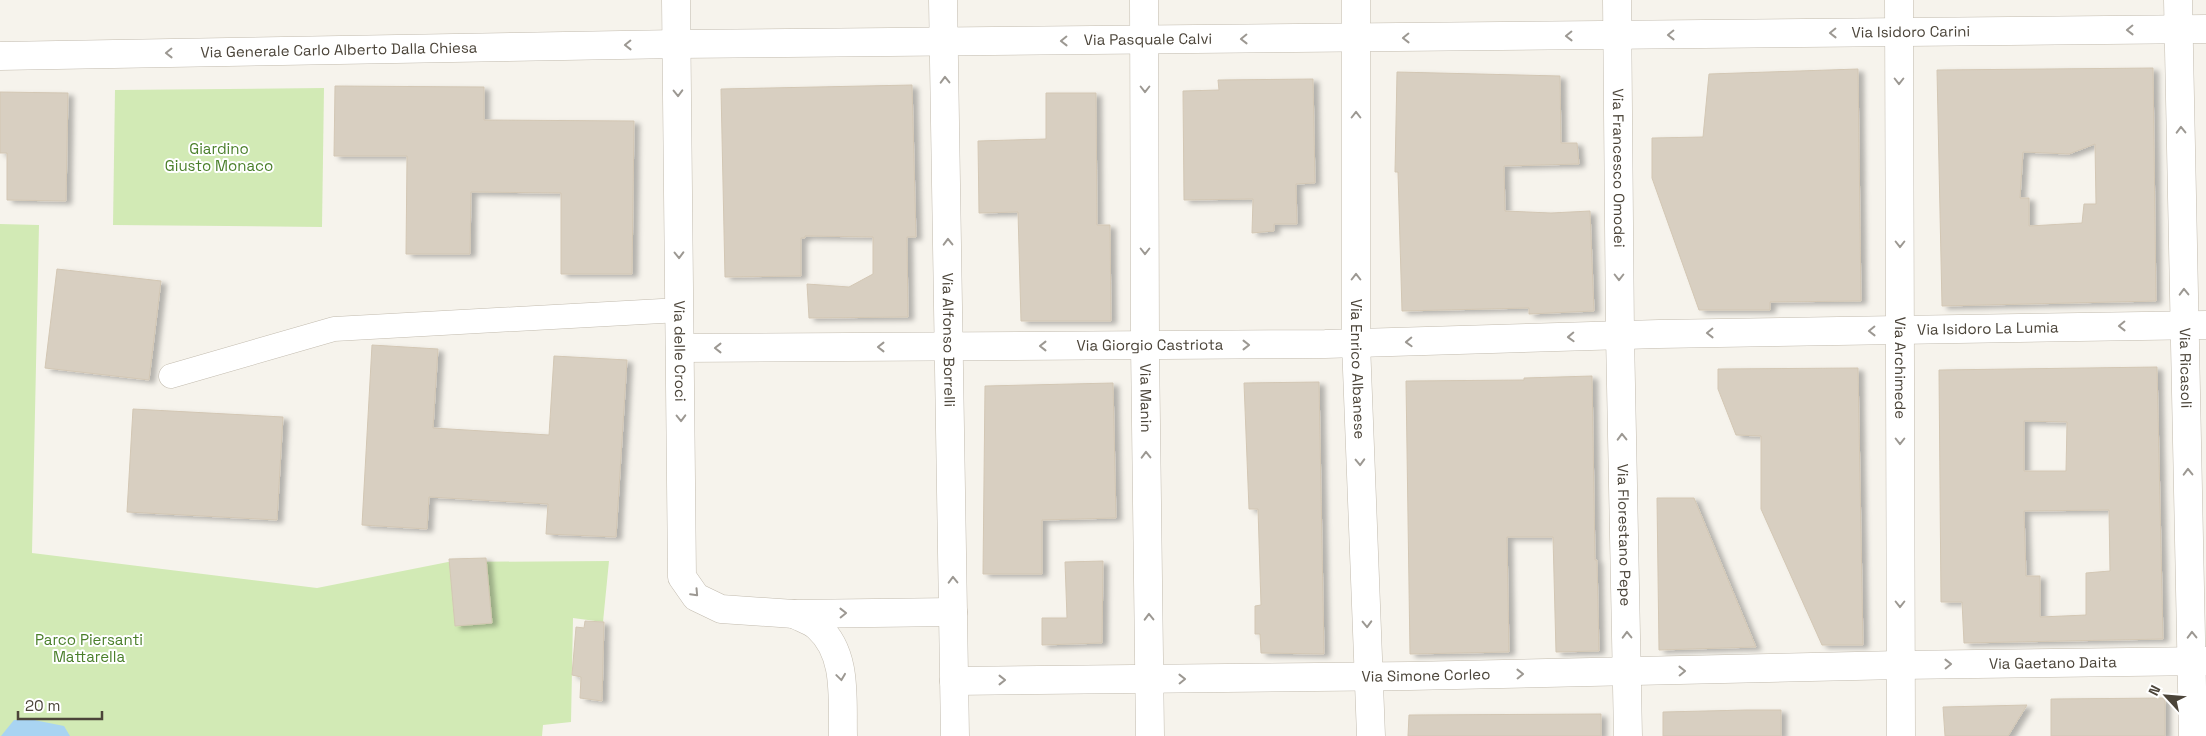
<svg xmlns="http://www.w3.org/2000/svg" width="2206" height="736" font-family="'Space Grotesk',sans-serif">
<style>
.green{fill:#d2eab5}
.water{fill:#a9d4f2}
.building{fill:#d8cfc1;stroke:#d3c7b4;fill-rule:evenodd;filter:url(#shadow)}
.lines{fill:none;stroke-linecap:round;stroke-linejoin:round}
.pedestrian-casing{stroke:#c2bbae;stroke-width:25}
.minor-casing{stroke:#c2bbae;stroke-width:29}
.tertiary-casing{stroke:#c2bbae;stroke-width:29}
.pedestrian{stroke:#fff;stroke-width:24}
.minor{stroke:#fff;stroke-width:28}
.tertiary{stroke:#fff;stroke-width:28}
.oneway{stroke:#9c9892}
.labels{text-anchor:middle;stroke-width:4;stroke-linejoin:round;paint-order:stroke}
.street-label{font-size:15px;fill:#4b4439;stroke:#fff}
.park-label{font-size:15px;fill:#4a7f2a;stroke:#fff}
</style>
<defs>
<filter id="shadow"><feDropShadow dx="5.5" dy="3" stdDeviation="2.5" flood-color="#0004"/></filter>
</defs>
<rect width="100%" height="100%" fill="#f6f3ec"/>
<g class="green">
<path d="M324 88 322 227 113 225 115 90Z"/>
<path d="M0 224 39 225 32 553 317 588 448 562 609 561 603 622 573 618 571 722 543 725 542 736H0Z"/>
</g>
<path class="water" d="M14 720H34L64 726 70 736H1Z"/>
<g class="building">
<path d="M2153 68 2156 301 1942 306 1937 70ZM2095 144 2096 204H2084L2082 223 2029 226V198H2020L2023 152 2069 154Z"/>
<path d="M1858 69 1861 301 1770 302V310H1699L1652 178V138L1703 137 1709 74Z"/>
<path d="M1397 72 1560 76 1561 143H1577L1579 164 1504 166 1505 211 1551 213 1590 211 1594 311 1529 314V308L1402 311 1398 172H1395Z"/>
<path d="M1313 79 1315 183 1296 184 1297 224H1274V231L1252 233 1253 199 1184 200 1183 91 1219 90 1218 80Z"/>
<path d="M912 85 916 237H907L908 317 809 318 807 284 849 287 873 274V237L805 236V238H801V276L725 277 721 89Z"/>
<path d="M335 86 484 87V120L634 121 632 274H561V193L471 192 470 254H406L407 156H334Z"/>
<path d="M0 92 68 93 66 201 7 200V153H0Z"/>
<path d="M1046 93H1096L1097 225H1110L1111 321H1021L1018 212 979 213 978 141 1046 139Z"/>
<path d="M57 269 161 281 149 380 45 368Z"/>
<path d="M372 345 438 349 433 428 549 435 554 356 627 360 616 537 546 534 548 504 429 497 427 529 362 525Z"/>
<path d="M2157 367 2163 639 1964 643 1962 602H1941L1939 370ZM2024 421 2067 422 2066 471H2024ZM2109 510 2110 571 2086 573V615L2040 617V576H2026L2024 511Z"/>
<path d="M1858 368 1863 645H1822L1761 509V436L1736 435 1718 389V369Z"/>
<path d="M1592 376 1595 560H1597L1599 651 1556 652 1553 537H1507L1509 652 1410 654 1406 381 1524 380V378Z"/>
<path d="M1319 382 1324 654 1261 653 1260 634H1255V606L1261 605 1258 509H1249L1244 383Z"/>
<path d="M1113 383 1116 518 1042 520V574H983L985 386Z"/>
<path d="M133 409 283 417 277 520 127 512Z"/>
<path d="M1657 498H1694L1756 647 1659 650Z"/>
<path d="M486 558 492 623 455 626 449 559Z"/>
<path d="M1103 561 1102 643 1042 645V618H1067L1065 562Z"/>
<path d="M585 621 604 622 602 701 580 698 581 677 572 675 576 627 584 628Z"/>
<path d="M2165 698V736H2051V699Z"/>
<path d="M2027 705 2008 736H1945L1943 707Z"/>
<path d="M1746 710H1781V736H1663V712Z"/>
<path d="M1601 714V736H1408L1409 715Z"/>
</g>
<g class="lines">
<defs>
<path id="pedestrian" d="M171 376 334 329 680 310"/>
<g id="minor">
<path id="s1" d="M676 0 682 577 696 597 721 609 794 614 953 612"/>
<path id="s2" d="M943 0 955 736"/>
<path id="s3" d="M1144 0 1145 346 1150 736"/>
<path id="s4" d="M1356 0V343L1371 736"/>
<path id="s5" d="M1617 0 1620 335 1628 736"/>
<path id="s6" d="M1899 0 1901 736"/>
<path id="s7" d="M2178 0 2193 736"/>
<path id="s8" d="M680 348 1325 344 1659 334 2206 325"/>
<path d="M794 614C801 618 812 621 818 627 848 654 842 699 843 736"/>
<path id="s9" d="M954 681 1410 676 1900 665 2206 661"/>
</g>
<g id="tertiary">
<path id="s10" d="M0 56 677 44 2206 29"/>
</g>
</defs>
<use href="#pedestrian" class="pedestrian-casing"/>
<use href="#minor" class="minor-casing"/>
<use href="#tertiary" class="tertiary-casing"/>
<use href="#pedestrian" class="pedestrian"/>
<use href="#minor" class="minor"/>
<use href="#tertiary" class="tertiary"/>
</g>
<defs><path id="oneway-chevron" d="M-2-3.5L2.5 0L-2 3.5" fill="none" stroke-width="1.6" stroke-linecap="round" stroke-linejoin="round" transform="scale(1.25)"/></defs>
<g class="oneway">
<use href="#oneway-chevron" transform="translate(2130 30) rotate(179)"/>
<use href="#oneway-chevron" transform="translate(1833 33) rotate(179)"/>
<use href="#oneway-chevron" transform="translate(1671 35) rotate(179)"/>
<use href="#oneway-chevron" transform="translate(1569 36) rotate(179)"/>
<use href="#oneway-chevron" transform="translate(1406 38) rotate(179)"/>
<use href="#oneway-chevron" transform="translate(1244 39) rotate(179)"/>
<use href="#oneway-chevron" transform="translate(1064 41) rotate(179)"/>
<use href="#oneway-chevron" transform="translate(628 45) rotate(179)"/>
<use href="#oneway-chevron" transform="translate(169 53) rotate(179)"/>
<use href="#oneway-chevron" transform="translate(945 80) rotate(-91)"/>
<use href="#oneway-chevron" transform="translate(1899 81) rotate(90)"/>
<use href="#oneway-chevron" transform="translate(1145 89) rotate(90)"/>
<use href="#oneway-chevron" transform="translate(678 93) rotate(89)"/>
<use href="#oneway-chevron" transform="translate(1356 115) rotate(-90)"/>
<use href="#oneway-chevron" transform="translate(2181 130) rotate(-91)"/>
<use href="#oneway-chevron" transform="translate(948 242) rotate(-91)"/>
<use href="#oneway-chevron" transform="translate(1900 244) rotate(90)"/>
<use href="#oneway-chevron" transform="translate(1145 251) rotate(90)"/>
<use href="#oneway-chevron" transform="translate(679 255) rotate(89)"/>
<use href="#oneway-chevron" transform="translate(1356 277) rotate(-90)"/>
<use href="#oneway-chevron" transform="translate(1619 277) rotate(90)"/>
<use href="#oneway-chevron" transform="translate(2184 292) rotate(-91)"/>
<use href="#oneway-chevron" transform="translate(2122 326) rotate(179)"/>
<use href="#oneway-chevron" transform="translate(1872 331) rotate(179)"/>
<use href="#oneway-chevron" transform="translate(1710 333) rotate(179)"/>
<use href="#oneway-chevron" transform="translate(1571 337) rotate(178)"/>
<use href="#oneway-chevron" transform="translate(1409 342) rotate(178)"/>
<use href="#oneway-chevron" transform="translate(1246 345)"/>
<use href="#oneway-chevron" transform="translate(1043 346) rotate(180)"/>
<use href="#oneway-chevron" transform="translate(881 347) rotate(180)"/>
<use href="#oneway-chevron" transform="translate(718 348) rotate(180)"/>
<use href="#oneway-chevron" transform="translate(681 418) rotate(89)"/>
<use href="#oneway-chevron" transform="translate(1622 437) rotate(-91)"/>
<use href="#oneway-chevron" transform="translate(1900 441) rotate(90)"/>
<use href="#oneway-chevron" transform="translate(1146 455) rotate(-91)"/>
<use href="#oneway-chevron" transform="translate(1360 462) rotate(88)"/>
<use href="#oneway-chevron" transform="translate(2188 472) rotate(-91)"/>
<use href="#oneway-chevron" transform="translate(953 580) rotate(-91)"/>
<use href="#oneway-chevron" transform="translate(695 593) rotate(47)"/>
<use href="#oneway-chevron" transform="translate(1900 604) rotate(90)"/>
<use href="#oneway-chevron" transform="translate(843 613) rotate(-1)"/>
<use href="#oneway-chevron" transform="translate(1149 617) rotate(-91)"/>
<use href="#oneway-chevron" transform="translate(1367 624) rotate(88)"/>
<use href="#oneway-chevron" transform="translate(1627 635) rotate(-91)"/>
<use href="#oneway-chevron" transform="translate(2192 635) rotate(-91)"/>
<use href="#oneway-chevron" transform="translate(1948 664) rotate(-1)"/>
<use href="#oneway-chevron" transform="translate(1682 671) rotate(-1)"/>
<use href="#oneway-chevron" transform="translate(1520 674) rotate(-1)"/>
<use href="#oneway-chevron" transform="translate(841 677) rotate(82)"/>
<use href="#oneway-chevron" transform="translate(1182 679) rotate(-1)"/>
<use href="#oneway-chevron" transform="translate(1002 680)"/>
</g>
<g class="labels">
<g class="street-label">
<text dy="5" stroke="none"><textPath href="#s10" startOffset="1911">Via Isidoro Carini</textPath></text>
<text dy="5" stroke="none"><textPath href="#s10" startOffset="1148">Via Pasquale Calvi</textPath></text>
<text dy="5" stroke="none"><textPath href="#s10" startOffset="339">Via Generale Carlo Alberto Dalla Chiesa</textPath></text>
<text dy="5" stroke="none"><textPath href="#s5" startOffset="168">Via Francesco Omodei</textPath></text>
<text dy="5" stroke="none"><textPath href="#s8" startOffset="1308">Via Isidoro La Lumia</textPath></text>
<text dy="5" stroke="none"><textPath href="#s2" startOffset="340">Via Alfonso Borrelli</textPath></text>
<text dy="5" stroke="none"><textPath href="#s8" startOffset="470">Via Giorgio Castriota</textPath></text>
<text dy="5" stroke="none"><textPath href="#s1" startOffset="351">Via delle Croci</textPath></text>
<text dy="5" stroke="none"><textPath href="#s4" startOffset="369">Via Enrico Albanese</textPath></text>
<text dy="5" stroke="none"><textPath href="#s6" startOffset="368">Via Archimede</textPath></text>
<text dy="5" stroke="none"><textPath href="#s7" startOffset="368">Via Ricasoli</textPath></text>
<text dy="5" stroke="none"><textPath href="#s3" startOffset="398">Via Manin</textPath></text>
<text dy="5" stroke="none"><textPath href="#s5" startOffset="535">Via Florestano Pepe</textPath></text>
<text dy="5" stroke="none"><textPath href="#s9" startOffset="1099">Via Gaetano Daita</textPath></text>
<text dy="5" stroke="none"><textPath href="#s9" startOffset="472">Via Simone Corleo</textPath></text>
</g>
<g class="park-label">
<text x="219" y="154">Giardino<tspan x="219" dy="17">Giusto Monaco</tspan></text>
<text x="89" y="645">Parco Piersanti<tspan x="89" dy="17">Mattarella</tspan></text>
</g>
</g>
<g transform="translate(2166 696) rotate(296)" stroke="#ffffff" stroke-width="4" paint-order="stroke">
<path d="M0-4L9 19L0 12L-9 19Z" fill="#4b4439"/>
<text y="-8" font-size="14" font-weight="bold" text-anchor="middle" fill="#4b4439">N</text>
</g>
<path d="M18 711v8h84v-8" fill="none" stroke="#4b4439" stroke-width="2.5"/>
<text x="25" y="711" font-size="15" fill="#4b4439" stroke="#ffffff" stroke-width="4" paint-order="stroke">20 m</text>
</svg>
